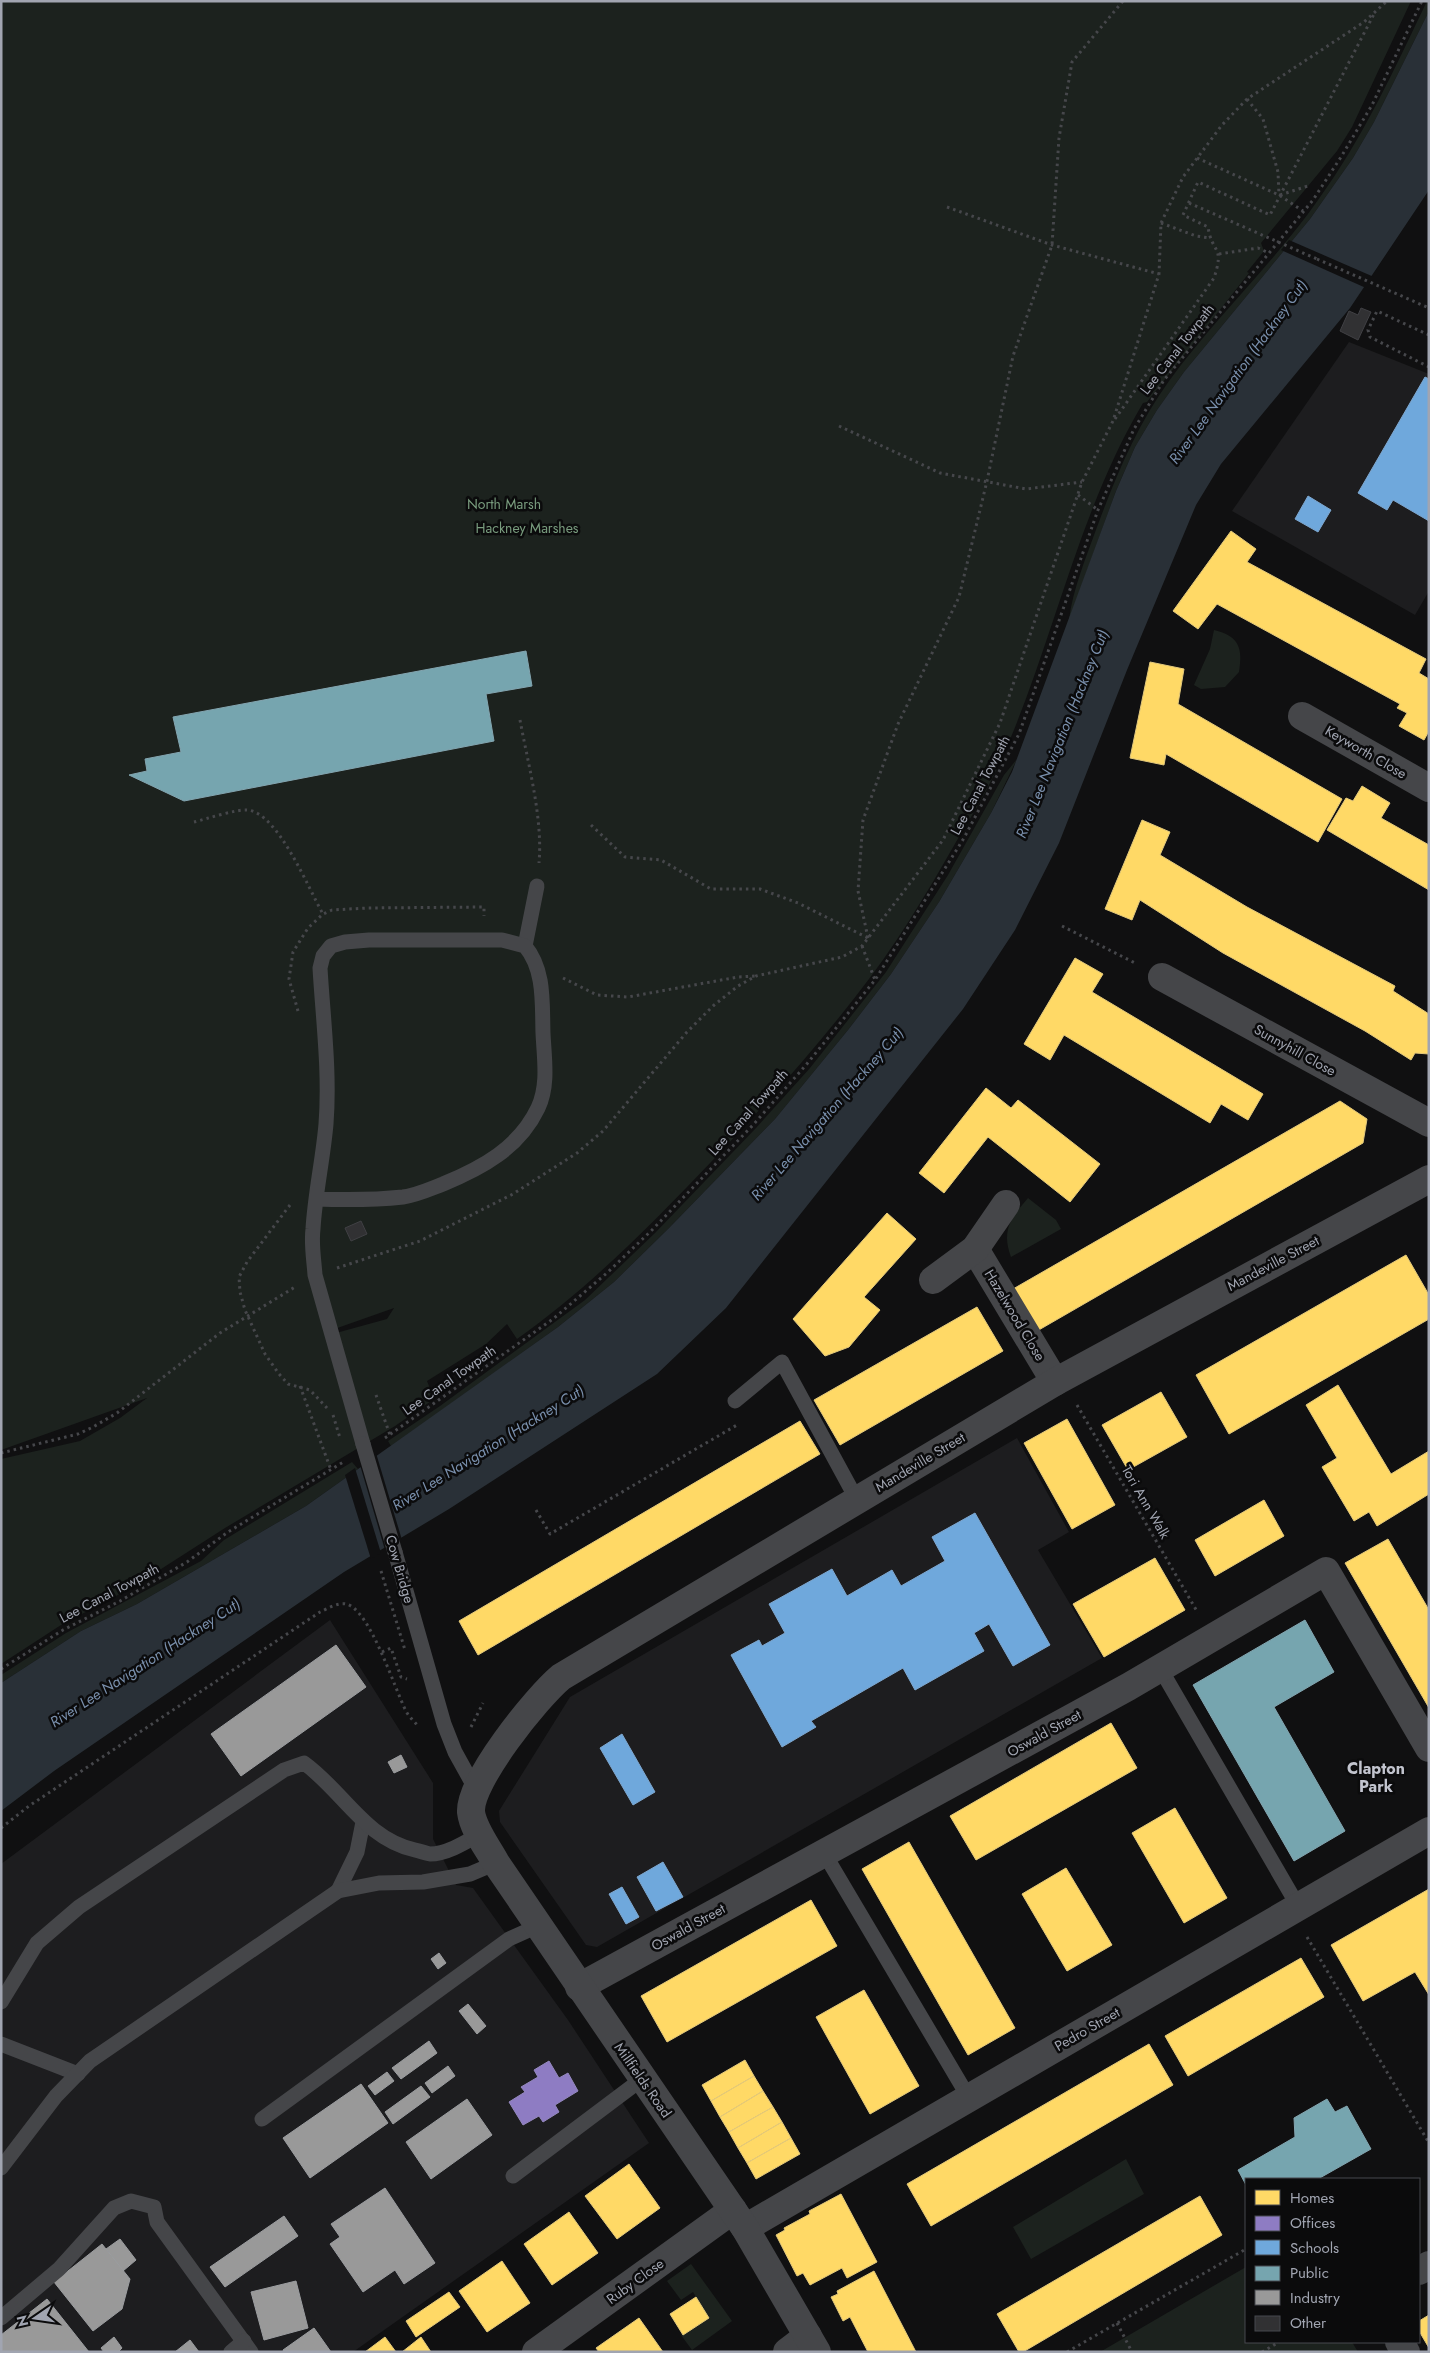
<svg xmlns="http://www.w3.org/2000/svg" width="1430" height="2353" font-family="Jost,sans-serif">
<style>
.built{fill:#1d1d1f}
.green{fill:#1c221e;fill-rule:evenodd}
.water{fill:#293037}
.pier{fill:#101011}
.homes{fill:#ffd966;stroke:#e3c97c}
.offices{fill:#8e7cc3;stroke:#9488be}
.schools{fill:#6fa8dc;stroke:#7ea7cf}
.public{fill:#76a5af;stroke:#83a5b0}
.industry{fill:#999;stroke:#9b9da0}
.building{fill:#313133;stroke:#404044}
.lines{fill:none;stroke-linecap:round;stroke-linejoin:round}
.path{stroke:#46474b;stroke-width:3;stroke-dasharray:2.5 4;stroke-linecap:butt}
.lane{stroke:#454649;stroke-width:15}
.street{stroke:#454649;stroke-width:28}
.path-bridge{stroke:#46474b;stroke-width:3;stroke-dasharray:2.5 4;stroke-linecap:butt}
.lane-bridge{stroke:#454649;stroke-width:15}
.labels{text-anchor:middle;stroke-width:5;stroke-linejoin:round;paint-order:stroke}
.street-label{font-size:14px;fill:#a1a5b1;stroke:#0b0b0c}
.park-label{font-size:14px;fill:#799c7e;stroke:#0b0b0c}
.water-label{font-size:15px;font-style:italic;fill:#798fac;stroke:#0b0b0c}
.quarter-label{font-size:16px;font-weight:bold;fill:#c2c4ce;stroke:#0b0b0c}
</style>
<rect width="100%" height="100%" fill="#101011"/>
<g class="built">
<path d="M1349 342 1429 374V591L1415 615 1232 511Z"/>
<path d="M1017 1438 1069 1532 1038 1550 1102 1658 597 1947 586 1945 500 1822 499 1811 570 1697Z"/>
<path d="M330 1620 433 1783V1839L456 1885 473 1888 568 2020 649 2143 353 2352H1V1864Z"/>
</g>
<g class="green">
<path d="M1 1H1411L1352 127 1337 151 1261 243 1264 251 1247 272 1249 273 1147 402 1143 403C1075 517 1052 652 996 771 984 796 970 819 956 842 926 895 894 948 856 996 811 1054 762 1108 712 1161 651 1225 589 1288 517 1339L507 1324 486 1344 427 1381 434 1399 395 1426 225 1528 133 1587 61 1625 1 1664V1459L80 1441 120 1418 147 1398 1 1450ZM394 1308 387 1319 336 1333 326 1332Z"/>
<path d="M1427 1 1429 11 1374 122 1353 158 1310 219 1184 372 1157 410 1135 447 1116 491 1069 620C1073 588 1086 558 1097 527 1116 476 1137 425 1169 381 1215 318 1273 264 1318 200 1363 138 1394 70 1427 1Z"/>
<path d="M1214 630C1239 636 1243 648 1239 672L1225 687 1201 689 1194 685 1210 649Z"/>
<path d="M1017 759 991 813 939 902 891 974 848 1030 775 1119 669 1228 614 1282 558 1327 391 1446 388 1441 440 1406 585 1300 655 1233 756 1128 810 1068 886 972 948 875 1004 775Z"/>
<path d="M1028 1198 1056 1220 1061 1229 1011 1257C1001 1230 1011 1218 1028 1198Z"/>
<path d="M352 1462 358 1469 306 1506 137 1604 81 1631 1 1683V1675L66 1633 201 1561 224 1540Z"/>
<path d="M1126 2159 1144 2194 1031 2259 1013 2227Z"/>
<path d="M691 2264 732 2321 692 2350 681 2335 709 2318 693 2292 681 2300 667 2281Z"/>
<path d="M1246 2267V2342H1352L1358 2352H1100Z"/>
</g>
<path class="water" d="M1429 11V190L1350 308 1221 464 1196 505 1127 670 1059 843 1015 930 963 1009 726 1308 657 1374 449 1509 344 1572 54 1771 1 1811V1683L81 1631 137 1604 306 1506 558 1327 614 1282 669 1228 775 1119 848 1030 891 974 939 902 991 813 1012 772 1116 491 1135 447 1157 410 1184 372 1310 219 1353 158 1374 122Z"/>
<g class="pier">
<path d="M1289 240 1374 277 1366 288 1281 250Z"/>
<path d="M376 1453 402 1540 385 1550 360 1465Z"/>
<path d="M355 1468 381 1553 371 1559 345 1475Z"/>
</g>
<g class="homes">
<path d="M1231 531 1256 549 1247 562 1426 659 1419 673 1429 679V731L1424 740 1399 726 1407 713 1397 708 1400 704 1217 604 1198 629 1173 611Z"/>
<path d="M1150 662 1184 669 1178 704 1342 799 1318 842 1166 754 1164 765 1130 758Z"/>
<path d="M1362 786 1390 803 1381 818 1429 845V890L1327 830 1346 798 1353 801Z"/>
<path d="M1142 820 1170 832 1160 855 1247 907 1395 986 1393 991 1429 1014V1054L1415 1053 1411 1060 1365 1031 1223 953 1140 900 1132 920 1105 909Z"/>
<path d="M1075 958 1103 974 1092 992 1263 1094 1248 1120 1221 1104 1210 1123 1064 1035 1050 1060 1024 1044Z"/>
<path d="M986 1088 1011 1108 1018 1100 1100 1164 1070 1202 988 1137 944 1193 919 1173Z"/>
<path d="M1340 1101 1367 1119 1363 1143 1037 1331 1013 1289Z"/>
<path d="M887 1213 916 1239 864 1297 880 1310 849 1347 825 1356 793 1319Z"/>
<path d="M1406 1255 1429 1295V1319L1229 1434 1196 1375Z"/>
<path d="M977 1307 1003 1351 840 1445 814 1400Z"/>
<path d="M1338 1385 1391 1474 1429 1451V1494L1377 1526 1369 1512 1354 1521 1322 1467 1337 1458 1306 1405Z"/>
<path d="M1161 1392 1187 1437 1128 1470 1102 1425Z"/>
<path d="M1067 1419 1115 1505 1072 1529 1024 1443Z"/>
<path d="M800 1421 820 1454 478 1655 459 1621Z"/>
<path d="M1264 1500 1284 1536 1215 1576 1195 1540Z"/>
<path d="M1388 1539 1429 1610V1708L1345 1563Z"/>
<path d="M1155 1558 1185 1610 1104 1657 1073 1604Z"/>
<path d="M1111 1723 1137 1768 976 1860 950 1816Z"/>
<path d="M1175 1808 1227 1898 1184 1923 1132 1833Z"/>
<path d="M909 1842 1015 2028 968 2055 862 1869Z"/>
<path d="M1066 1868 1112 1945 1067 1971 1022 1894Z"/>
<path d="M1429 1889V1995L1415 1972 1363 2001 1331 1945Z"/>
<path d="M811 1900 837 1946 667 2042 641 1996Z"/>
<path d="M1301 1958 1324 1997 1188 2076 1165 2036Z"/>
<path d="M864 1990 919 2086 870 2114 816 2017Z"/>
<path d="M1149 2044 1173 2085 931 2226 907 2184Z"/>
<path d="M745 2060 754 2076 711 2101 702 2085Z"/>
<path d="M754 2076 763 2091 720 2117 711 2101Z"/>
<path d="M763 2091 773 2107 729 2132 720 2117Z"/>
<path d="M773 2107 782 2122 738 2148 729 2132Z"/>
<path d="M782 2122 791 2138 747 2163 738 2148Z"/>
<path d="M791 2138 800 2154 756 2179 747 2163Z"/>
<path d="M629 2164 660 2208 617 2239 585 2196Z"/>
<path d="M841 2194 877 2262 847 2278 842 2268 810 2285 803 2273 797 2276 776 2235 785 2230 784 2228 810 2214 809 2211Z"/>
<path d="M1200 2196 1222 2235 1023 2352H1019L997 2314Z"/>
<path d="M569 2212 598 2253 552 2285 524 2244Z"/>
<path d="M502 2261 530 2303 487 2332 459 2291Z"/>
<path d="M874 2271 916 2352H868L850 2317 843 2321 831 2297 838 2294 837 2291Z"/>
<path d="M449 2292 460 2307 416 2337 406 2321Z"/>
<path d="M696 2297 709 2318 683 2335 670 2314Z"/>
<path d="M1429 2315V2348L1419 2331V2321Z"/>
<path d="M639 2318 663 2352H599L596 2348Z"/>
<path d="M385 2337 396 2352H365Z"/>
<path d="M421 2337 431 2352H402Z"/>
</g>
<path class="offices" d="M549 2061 559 2078 568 2073 578 2091 555 2105 559 2112 543 2122 539 2116 523 2125 509 2102 525 2092 521 2087 538 2077 534 2070Z"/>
<g class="schools">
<path d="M1425 377 1429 379V521L1393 500 1387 510 1358 493Z"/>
<path d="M1308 496 1331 510 1318 532 1295 519Z"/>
<path d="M975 1513 1050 1645 1013 1666 989 1624 974 1633 984 1651 915 1690 903 1668 811 1721 816 1727 782 1747 731 1655 759 1640 762 1646 785 1633 769 1604 832 1569 847 1596 892 1570 901 1586 945 1561 932 1537Z"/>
<path d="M622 1734 655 1792 633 1805 600 1748Z"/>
<path d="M663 1862 683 1897 656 1911 637 1877Z"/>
<path d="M622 1887 639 1917 626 1924 609 1894Z"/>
</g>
<g class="public">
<path d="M526 651 532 686 486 694 494 741 184 801 129 775 147 771 145 759 181 752 173 717Z"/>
<path d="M1305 1620 1334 1672 1274 1707 1345 1831 1294 1861 1193 1685Z"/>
<path d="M1327 2099 1335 2112 1347 2106 1371 2149 1318 2179H1246V2185L1238 2170 1295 2137 1294 2118Z"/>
</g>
<g class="industry">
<path d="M336 1645 366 1687 241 1776 211 1734Z"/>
<path d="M401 1755 407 1767 394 1773 388 1762Z"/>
<path d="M439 1953 446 1963 438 1969 431 1959Z"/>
<path d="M468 2004 486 2026 477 2034 459 2011Z"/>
<path d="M429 2041 437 2053 401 2079 392 2068Z"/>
<path d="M448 2066 455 2076 432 2093 425 2083Z"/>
<path d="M387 2072 394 2081 375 2095 368 2086Z"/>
<path d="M361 2084 388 2123 310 2178 283 2138Z"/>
<path d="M421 2086 430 2097 393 2124 385 2112Z"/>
<path d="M467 2099 492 2135 431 2179 406 2142Z"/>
<path d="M385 2188 435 2263 404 2284 395 2270 363 2292 330 2244 340 2237 331 2224Z"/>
<path d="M284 2216 298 2236 225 2287 210 2267Z"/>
<path d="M120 2239 136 2260 123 2271 106 2249Z"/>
<path d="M102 2244 130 2279 122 2309 93 2331 54 2282Z"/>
<path d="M296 2281 308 2328 264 2340 251 2292Z"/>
<path d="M47 2299 89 2352H1V2335Z"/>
<path d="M314 2328 331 2352H284L283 2350Z"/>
<path d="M114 2337 122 2348 118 2352H104L101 2348Z"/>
<path d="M190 2340 199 2352H175Z"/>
</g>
<g class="building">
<path d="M1361 308 1371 312 1358 340 1340 331 1349 311 1358 315Z"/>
<path d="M361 1221 367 1234 351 1241 345 1228Z"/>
</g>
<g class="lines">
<g class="path">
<path d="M1247 99 1263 119 1278 172 1279 195"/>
<path d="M1197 158 1279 195 1303 211"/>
<path d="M1280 195 1308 186"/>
<path d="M947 207 1052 245 1159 274"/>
<path d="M1161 223 1196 236 1210 238"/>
<path d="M1219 254 1258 248 1269 253"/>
<path d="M1317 259 1429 308"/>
<path d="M1429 335 1377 311 1368 330 1370 337 1429 367"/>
<path d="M1115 419 1214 278C1225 245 1212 254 1208 227L1183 215 1198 182 1270 215 1374 14"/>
<path d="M839 426 940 473 1026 489 1082 482"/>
<path d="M1078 495 1098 510"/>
<path d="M520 720C528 764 543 818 539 863"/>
<path d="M194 822C206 819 237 809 247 810 278 812 309 890 323 914"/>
<path d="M591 825 625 857 661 860 711 889H760L798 903 868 938"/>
<path d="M1062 926 1137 964"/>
<path d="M868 938 858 891 863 820 898 724 959 597 987 481 1013 356 1052 245 1059 138 1072 62 1123 1"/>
<path d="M862 946 875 980"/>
<path d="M563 978 597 995 628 997 738 977 756 976"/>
<path d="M298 1011 289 979 293 952 308 928 323 914 332 910 367 908 484 907V916"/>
<path d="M290 1205 247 1262 239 1277 240 1292 245 1310 265 1354 279 1374 288 1384 310 1390 327 1408"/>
<path d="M337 1268 420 1241 513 1194 577 1153 603 1131 687 1032 713 1006 738 986 756 976 842 957 862 946 943 840 1000 723 1082 482 1113 421 1159 274 1161 223 1183 177 1222 125 1247 99 1364 22 1387 1"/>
<path d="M300 1386 331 1470"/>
<path d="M376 1395 390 1435"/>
<path d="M1077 1405 1198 1613"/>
<path d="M385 1438 553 1319 608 1272 652 1230 753 1125 806 1065 875 980 964 838 1019 734 1098 510 1134 429 1164 380 1313 200 1341 157 1372 105 1422 1"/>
<path d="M1 1453 78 1434 93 1427 117 1413 220 1333 295 1287"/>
<path d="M536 1510 550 1534 737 1425"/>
<path d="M382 1652 391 1648 401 1677 407 1679"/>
<path d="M1 1669 63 1630 120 1601 187 1562 228 1532 345 1461"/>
<path d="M471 1727 483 1703"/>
<path d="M1 1828 29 1806 320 1612C327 1609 338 1602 346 1604 370 1609 395 1690 406 1711 409 1717 414 1721 418 1726"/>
<path d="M1307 1937 1429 2143"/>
<path d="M1117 2323 1132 2352"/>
<path d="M1067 2352 1246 2249"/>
<path d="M1262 2352 1279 2342"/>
</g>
<g class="lane">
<path d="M525 946 537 886"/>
<path d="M316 1199C345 1200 375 1200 403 1197 417 1195 430 1189 443 1184 482 1168 519 1148 538 1108 549 1085 544 1057 543 1033 542 1003 545 970 525 946L502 940H369L345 942 331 946 323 956 320 968C323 1019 330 1072 326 1124 323 1159 315 1194 313 1229 311 1244 314 1260 315 1275L363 1444"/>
<path d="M735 1401 782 1362 857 1500"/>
<path d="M395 1552 444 1724 455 1752 476 1790"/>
<path d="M1160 1668 1298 1906"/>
<path d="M824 1853 969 2098"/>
<path d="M338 1891 357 1852 363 1822"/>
<path d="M1 2002 37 1943 79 1907 284 1770 304 1763C343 1791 365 1839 415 1850 420 1851 425 1853 430 1854 447 1854 466 1842 480 1834"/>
<path d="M1 2044 78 2074"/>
<path d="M262 2119 509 1939 538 1926"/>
<path d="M1 2168 56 2096 90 2061 338 1891 379 1883 423 1882 470 1874 496 1863"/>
<path d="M513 2176 642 2079"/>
<path d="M1 2318 59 2269 114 2208 131 2201 154 2207 157 2222 251 2352"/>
<path d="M231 2352 244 2341"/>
</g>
<g class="street">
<path d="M1302 716 1429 788"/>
<path d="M1162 977 1429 1123"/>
<path d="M975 1249 1055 1382"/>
<path d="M933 1280 975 1249 1006 1204"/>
<path d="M579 1987 1128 1687 1326 1571 1429 1748"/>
<path d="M745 2228 1429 1831"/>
<path d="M1419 2271 1429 2265"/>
<path d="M1399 2342 1406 2352"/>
<path d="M536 2352 733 2210"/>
<path d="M787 2352 808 2336"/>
<path d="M817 2352 745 2228 496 1863C488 1848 473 1829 471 1812 469 1781 537 1697 561 1677L1055 1382 1429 1179"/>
</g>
<g class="path-bridge">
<path d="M1189 203 1317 259"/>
<path d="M333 1415 340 1438"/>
<path d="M381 1571 405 1650"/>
</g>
<path class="lane-bridge" d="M363 1444 395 1552"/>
</g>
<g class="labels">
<g class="street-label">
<text transform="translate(1177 349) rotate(-52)" y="5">Lee Canal Towpath</text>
<text transform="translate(1366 752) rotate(30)" y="5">Keyworth Close</text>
<text transform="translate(980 785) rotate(-62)" y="5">Lee Canal Towpath</text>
<text transform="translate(1295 1050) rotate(29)" y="5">Sunnyhill Close</text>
<text transform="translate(748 1112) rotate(-48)" y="5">Lee Canal Towpath</text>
<text transform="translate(1273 1263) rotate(-28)" y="5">Mandeville Street</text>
<text transform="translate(1015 1315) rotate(59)" y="5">Hazelwood Close</text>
<text transform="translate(449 1380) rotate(-35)" y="5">Lee Canal Towpath</text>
<text transform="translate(920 1462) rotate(-31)" y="5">Mandeville Street</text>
<text transform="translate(1146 1502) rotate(60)" y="5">Tori Ann Walk</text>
<text transform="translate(400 1569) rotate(74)" y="5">Cow Bridge</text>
<text transform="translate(109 1593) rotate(-28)" y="5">Lee Canal Towpath</text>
<text transform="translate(1044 1733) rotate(-29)" y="5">Oswald Street</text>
<text transform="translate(688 1927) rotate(-29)" y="5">Oswald Street</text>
<text transform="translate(1087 2029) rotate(-30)" y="5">Pedro Street</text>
<text transform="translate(643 2080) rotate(55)" y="5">Millfields Road</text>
<text transform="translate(635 2281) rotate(-36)" y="5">Ruby Close</text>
</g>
<g class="park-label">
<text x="504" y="509">North Marsh</text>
<text x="527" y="533">Hackney Marshes</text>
</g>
<g class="water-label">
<text transform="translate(1238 372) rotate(-54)" y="5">River Lee Navigation (Hackney Cut)</text>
<text transform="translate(1062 734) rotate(-68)" y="5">River Lee Navigation (Hackney Cut)</text>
<text transform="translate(827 1114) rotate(-49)" y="5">River Lee Navigation (Hackney Cut)</text>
<text transform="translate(488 1448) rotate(-32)" y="5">River Lee Navigation (Hackney Cut)</text>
<text transform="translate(145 1663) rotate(-33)" y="5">River Lee Navigation (Hackney Cut)</text>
</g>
<g class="quarter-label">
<text x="1376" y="1774">Clapton<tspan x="1376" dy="18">Park</tspan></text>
</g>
</g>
<rect width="1430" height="2353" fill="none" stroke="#a1a5b1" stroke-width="5"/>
<rect x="1245" y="2178" width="175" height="165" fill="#0b0b0c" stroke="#47494e"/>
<rect x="1255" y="2190" width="25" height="15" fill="#ffd966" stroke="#47494e"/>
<text x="1290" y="2203" font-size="15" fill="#a1a5b1">Homes</text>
<rect x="1255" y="2216" width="25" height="15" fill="#8e7cc3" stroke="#47494e"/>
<text x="1290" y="2228" font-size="15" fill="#a1a5b1">Offices</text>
<rect x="1255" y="2240" width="25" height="15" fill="#6fa8dc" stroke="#47494e"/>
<text x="1290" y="2253" font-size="15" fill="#a1a5b1">Schools</text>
<rect x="1255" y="2266" width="25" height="15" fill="#76a5af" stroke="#47494e"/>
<text x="1290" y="2278" font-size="15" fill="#a1a5b1">Public</text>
<rect x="1255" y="2290" width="25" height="15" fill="#999999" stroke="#47494e"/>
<text x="1290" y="2303" font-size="15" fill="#a1a5b1">Industry</text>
<rect x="1255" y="2316" width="25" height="15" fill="#313133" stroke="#47494e"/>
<text x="1290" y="2328" font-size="15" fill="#a1a5b1">Other</text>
<g transform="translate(35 2318) rotate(257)" stroke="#0b0b0c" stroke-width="4" paint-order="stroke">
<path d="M0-4L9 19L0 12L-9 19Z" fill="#a1a5b1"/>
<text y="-8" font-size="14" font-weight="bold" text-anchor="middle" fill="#a1a5b1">N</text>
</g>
</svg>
